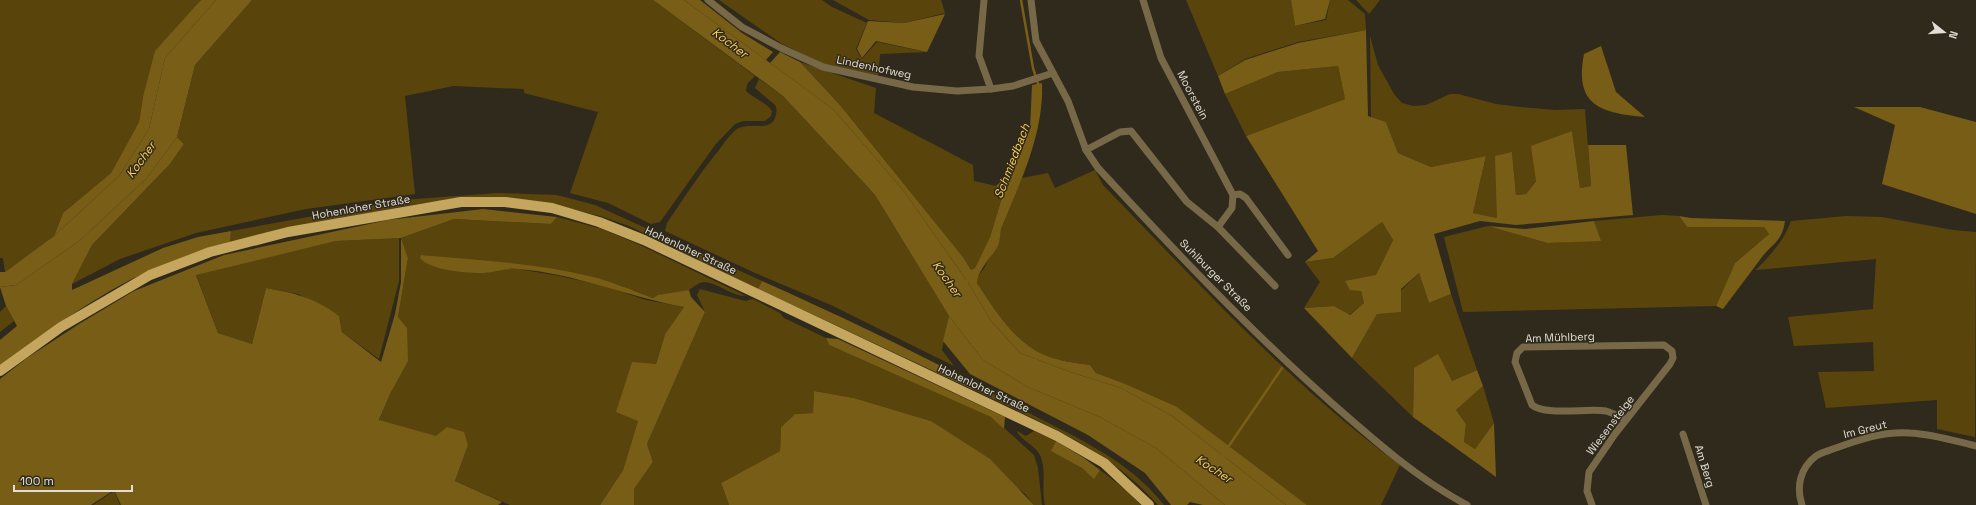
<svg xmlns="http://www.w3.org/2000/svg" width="1976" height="505" font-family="'Space Grotesk',sans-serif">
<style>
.green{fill:#59450c}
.forest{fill:#775d15;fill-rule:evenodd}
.water{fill:#795e18}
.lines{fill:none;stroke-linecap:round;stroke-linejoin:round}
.stream{stroke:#795e18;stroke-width:2.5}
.street{stroke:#776948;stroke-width:7}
.primary{stroke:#c4a65f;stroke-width:10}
.labels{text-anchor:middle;stroke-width:3;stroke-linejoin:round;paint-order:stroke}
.street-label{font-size:11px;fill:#e2ded5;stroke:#302a1c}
.water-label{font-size:12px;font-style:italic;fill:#ffcf58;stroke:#302a1c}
</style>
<rect width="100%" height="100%" fill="#302a1c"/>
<g class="green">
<path d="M0 0H201L191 12 143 97 139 122 111 173 63 213 54 236 5 272 3 258H0Z"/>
<path d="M252 0H653L755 76 747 84 746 91C754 99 766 102 772 111L771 116 765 121H743L735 124 715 145 660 222 651 224 608 203 570 193 598 112 524 93V89L453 86 405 96 415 194 306 209 196 233 120 259 72 284 92 245 170 164 184 144 177 137 195 65Z"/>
<path d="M719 0H822L832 7 867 23 856 49 862 59 877 42 927 52 880 54 878 76 823 64 782 44Z"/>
<path d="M833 0H941L945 13 904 23 869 20Z"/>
<path d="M1186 0H1291L1295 26 1326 20 1330 0H1348L1365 14 1366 30 1298 42 1245 59 1218 76Z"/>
<path d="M1356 0H1380L1369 14Z"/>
<path d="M1370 36 1378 65 1394 94 1402 103 1413 106 1426 105 1450 94H1458L1496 104 1521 107 1555 110 1585 109 1591 186 1580 188 1572 131 1526 194 1516 195 1512 152 1497 218 1473 213 1486 156 1431 167 1398 153 1386 122 1371 117Z"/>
<path d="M800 62 876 88 874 113 973 165 974 181 996 186 1004 191 990 237 975 268 971 270 963 257 840 105Z"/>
<path d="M1338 66 1345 99 1246 136 1225 94 1278 72Z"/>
<path d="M759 79 783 96 875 195 949 316 942 350 954 366 831 305 755 273 665 231 667 223C684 198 700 173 719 150 724 143 730 134 737 129 750 121 773 134 776 114 777 110 777 109 775 105L755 88Z"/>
<path d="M1095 170 1103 185C1198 283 1290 384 1400 465L1381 505H1307L1230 447 1123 383 1096 373 1090 365C1078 363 1065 362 1053 358 1018 348 996 312 977 283V278L985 267 991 254 995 251 999 242 1001 229 1022 178 1048 173 1055 188Z"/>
<path d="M498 193 557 195 595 205 762 281 758 289 629 226 600 216 547 203 449 200 404 206 230 242 231 231 402 200Z"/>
<path d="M1662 215 1679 216 1687 227H1764L1769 234 1735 263 1716 306 1463 312 1444 237 1488 226 1547 243 1600 240 1594 221Z"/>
<path d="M1846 216 1882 217 1953 230 1976 232 1975 437 1937 429V400L1826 408 1818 372 1874 371 1873 342 1794 346 1788 317 1873 309 1876 259 1756 270C1771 254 1784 241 1791 221Z"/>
<path d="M557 217 602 229 640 245 746 296C731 296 720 284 705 282 698 282 694 287 689 290 677 295 664 292 653 298L617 284 588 276 421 255 485 273 499 269H518L559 276 601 285 646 300 684 307 665 334 623 470 600 505H510L455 481 468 445 379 421 391 392 398 317 408 258 401 238 454 219 551 224Z"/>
<path d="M1382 222 1393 240 1376 275 1361 291 1364 303 1349 315 1334 306 1304 308 1320 282 1305 262 1333 258Z"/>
<path d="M399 238V281L379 359 342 332 339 316 298 294 266 288 252 344 218 333 196 274 336 241Z"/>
<path d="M1419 273 1429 303 1451 294 1477 370 1452 381 1414 368 1413 417 1352 358 1377 314Z"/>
<path d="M700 289 745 301 753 299 780 313 784 318 826 338 829 345 992 417 1034 455 1038 468 1042 505H1034L1025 494 931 421 854 398 814 391 813 413 795 414 781 427 780 451 721 483 729 505H634V489L653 462 647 444 705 312 697 295Z"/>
<path d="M6 306 14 321 0 332V312Z"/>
<path d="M974 383C993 394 1012 405 1031 414 1079 439 1130 461 1164 505H1158C1109 449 1040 422 974 390Z"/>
<path d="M1483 386 1494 423 1475 449 1464 442 1466 424 1456 410Z"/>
<path d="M1017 431 1026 436 1034 431 1056 441 1052 451 1082 468 1094 478 1100 470 1126 490 1141 505H1045C1041 489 1047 470 1040 455 1035 445 1019 439 1017 431Z"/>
<path d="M114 491 120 505H93Z"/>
</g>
<g class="forest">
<path d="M201 0H216L165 58 149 129 119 176 54 236 63 213 111 173 139 122 143 97 155 51Z"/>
<path d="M684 0H700L742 33 773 52 766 60Z"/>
<path d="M1291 0H1330L1325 19 1295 26Z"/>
<path d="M945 14 927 52 876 41 862 58 857 49 868 21 904 23Z"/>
<path d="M1366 30 1368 116 1386 122 1398 153 1431 167 1486 156 1473 213 1497 218 1495 156 1512 152 1516 195 1526 194 1536 181 1531 146 1572 131 1580 188 1591 186 1588 145H1626L1633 215 1516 225 1480 221 1434 234 1451 294 1429 303 1419 273 1401 289V312L1377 314 1352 358 1304 308 1334 306 1350 315 1364 303 1361 291 1350 290 1345 281 1376 275 1393 240 1382 222 1333 258 1305 262 1318 251 1246 136 1345 99 1338 66 1278 72 1225 94 1218 76 1245 60 1298 43Z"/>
<path d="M1601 46 1616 92 1645 117C1601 113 1574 106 1584 54Z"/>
<path d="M780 52 800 62 840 105 963 257 971 270 975 268 990 237 1004 191 996 186 1005 178 1013 156 1020 155 1030 129 1032 85 1042 83C1044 134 1020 183 1001 229 1000 236 1000 245 995 251 990 257 976 275 977 283 996 312 1018 348 1053 358 1065 362 1078 363 1090 365L1096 373 1123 383 1177 407 1307 505H1286L1172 416 1121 388 1070 372 1020 353 991 321 967 281 903 190 833 109 770 63Z"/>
<path d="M1854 107H1920L1976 122V214L1882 184 1895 125Z"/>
<path d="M177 137 184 144 170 164 92 245 72 284V290L163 248 198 237 231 231 230 242C196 254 162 264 130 280 84 304 42 335 0 366V340L17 326 6 306 0 287 16 285 79 241 146 179Z"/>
<path d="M483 209 557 217 551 224 454 219 401 238 408 258 398 317 407 328 408 361 391 392 379 420 436 436 447 427 464 432 468 445 455 481 502 502 498 505H121L114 490 91 505H0V379L27 358 79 324 134 291 224 255 388 220ZM401 238V282L395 314 381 362 342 332 339 316C315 298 295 293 266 288L252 344 218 333 196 275 336 241Z"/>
<path d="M1679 216 1691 218 1785 221C1782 242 1773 243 1762 257 1749 274 1736 292 1723 309L1716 306 1735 263 1769 234 1764 227H1687Z"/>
<path d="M1594 221 1601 241 1547 243 1488 226 1525 229Z"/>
<path d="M421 255C477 260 534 263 589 276 611 281 632 290 653 298L658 295 689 290 691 297 705 312 647 444 653 462 634 489V505H600L623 470 638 421 616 412 632 362 656 364 665 334 684 307C628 297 575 273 517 269 505 268 495 272 484 273 468 273 431 271 420 258Z"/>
<path d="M762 281C834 313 905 347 974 383V390L758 289Z"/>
<path d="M949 316 983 360 1028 387 1100 417 1156 448 1225 505H1203L1190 502 1187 505H1171L1145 473 1088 435 970 374 943 341Z"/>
<path d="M826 338 838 339 1005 417 1004 429 991 417 829 345Z"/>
<path d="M1438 354 1452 381 1477 370 1483 386 1456 410 1466 424 1464 442 1475 449 1494 423 1496 477 1413 417 1414 368Z"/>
<path d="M814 391 854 398 931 421 990 459 1034 505H729L721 483 780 451 781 427 795 414 813 413Z"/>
<path d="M1056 441 1084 458 1100 470 1094 479 1082 468 1051 451Z"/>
</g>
<g class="water">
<path d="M216 0H252L195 65 177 137 146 179 79 241 16 285 0 287V272H5L54 236 119 176 149 129 165 58Z"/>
<path d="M653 0H684L833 109 903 190 967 281 991 321 1020 353 1070 372 1121 388 1172 416 1286 505H1225L1156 448 1100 417 1028 387 983 360 949 316 875 195 864 183 783 96Z"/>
</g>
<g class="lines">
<g class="stream">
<path d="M966 282 988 255 999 230 998 220 1008 197 1011 182 1036 129 1041 93 1033 68 1021 0"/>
<path d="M1220 459 1282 368"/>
</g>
<g class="street">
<path d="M708 0 742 27 781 48 823 67 913 87 957 91 991 89 1013 86 1053 73"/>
<path d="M984 0 979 56 991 89"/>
<path d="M1031 0 1036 41 1068 101 1086 150 1098 168C1174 250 1250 331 1334 405 1375 441 1418 479 1467 505"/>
<path d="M1086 150 1120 132 1131 131 1187 202 1218 227 1232 208 1233 195 1161 58 1143 0"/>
<path d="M1233 195 1240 194 1246 198 1288 255"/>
<path d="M1218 227 1275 286"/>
<path d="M1683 434 1706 505"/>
<path d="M1592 505 1587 491 1589 472 1615 434 1670 364 1673 358 1672 351 1664 345 1523 347 1517 353 1515 362 1532 405C1545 416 1588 408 1606 411 1613 413 1619 416 1626 420"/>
<path d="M1802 505C1796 487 1800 468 1816 456 1820 453 1828 451 1833 449 1858 440 1883 431 1910 433 1932 434 1955 441 1976 446"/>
</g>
<path class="primary" d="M0 371 61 327 150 275 210 252 288 232 461 202H505L552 208 599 222 644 240 1057 436 1104 463 1149 505"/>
</g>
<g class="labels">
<g class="street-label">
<text transform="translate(874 67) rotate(12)" y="4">Lindenhofweg</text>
<text transform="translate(1193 95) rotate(62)" y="4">Moorstein</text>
<text transform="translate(361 207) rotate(-10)" y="4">Hohenloher Straße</text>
<text transform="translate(691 250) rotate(25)" y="4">Hohenloher Straße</text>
<text transform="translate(1216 275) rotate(45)" y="4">Suhlburger Straße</text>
<text transform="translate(1560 337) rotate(-2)" y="4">Am Mühlberg</text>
<text transform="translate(984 388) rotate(25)" y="4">Hohenloher Straße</text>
<text transform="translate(1610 425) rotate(-53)" y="4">Wiesensteige</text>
<text transform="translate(1865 429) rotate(-14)" y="4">Im Greut</text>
<text transform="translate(1705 466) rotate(73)" y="4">Am Berg</text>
</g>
<g class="water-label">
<text transform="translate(730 43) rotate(37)" y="4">Kocher</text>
<text transform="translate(141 160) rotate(-54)" y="4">Kocher</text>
<text transform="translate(1012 161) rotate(-69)" y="4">Schmiedbach</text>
<text transform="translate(947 279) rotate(55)" y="4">Kocher</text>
<text transform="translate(1214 469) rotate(33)" y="4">Kocher</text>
</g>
</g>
<g transform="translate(1944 32) rotate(107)" stroke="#302a1c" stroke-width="3" paint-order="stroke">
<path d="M0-3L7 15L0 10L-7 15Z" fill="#e2ded5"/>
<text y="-6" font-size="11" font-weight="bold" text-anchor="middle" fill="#e2ded5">N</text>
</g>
<path d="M14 485v6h118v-6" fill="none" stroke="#e2ded5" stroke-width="2"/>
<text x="20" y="485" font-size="12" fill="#e2ded5" stroke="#302a1c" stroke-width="3" paint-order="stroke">100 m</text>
</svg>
